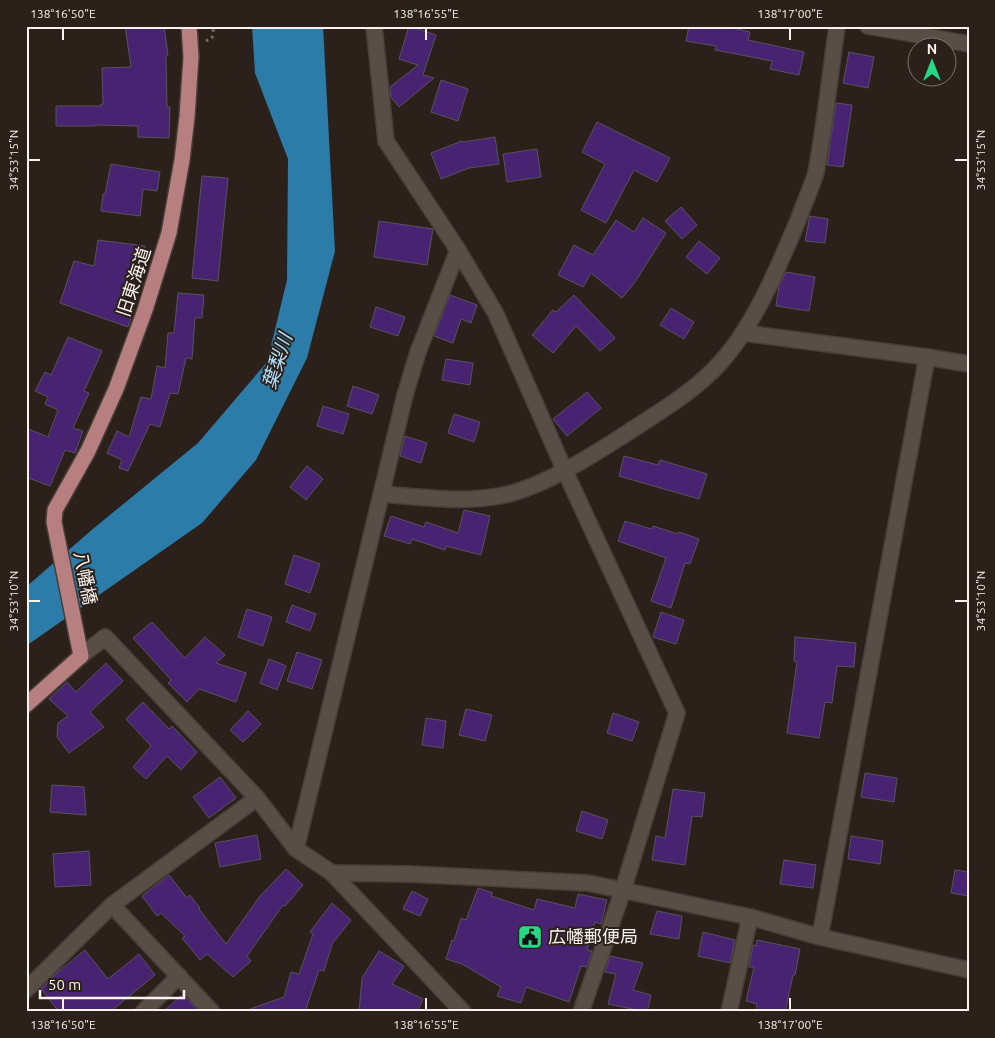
<svg xmlns="http://www.w3.org/2000/svg" width="995" height="1038" font-family="Ubuntu,'Noto Sans JP',sans-serif">
<style>
.water{fill:#2b7ca8}
.building{fill:#472371;stroke:#57535f}
.lines{fill:none;stroke-linecap:round;stroke-linejoin:round}
.minor-casing{stroke:#463e38;stroke-width:18}
.major-casing{stroke:#463e38;stroke-width:18}
.path{stroke:#756c66;stroke-width:3;stroke-dasharray:2.5 4;stroke-linecap:butt}
.minor{stroke:#594e46;stroke-width:15}
.major{stroke:#b77f80;stroke-width:15}
.ticks{fill:none;stroke:#f9f2ee;stroke-width:2}
.labels{text-anchor:middle;stroke-width:4;stroke-linejoin:round;paint-order:stroke}
.street-label{font-size:18px;fill:#f9f2ee;stroke:#2b211a}
.poi-label{font-size:18px;fill:#f9f2ee;stroke:#2b211a;text-anchor:start}
.water-label{font-size:19px;font-style:italic;fill:#b3e1ff;stroke:#2b211a}
.neatline{fill:none;stroke:#f9f2ee;stroke-width:2}
.ticks-label{font-size:12px;text-anchor:middle;fill:#f9f2ee}
</style>
<rect width="100%" height="100%" fill="#2b211a"/>
<path class="water" d="M252 26H323L335 251 307 358 256 460 202 523 26 646V587L94 528 198 443 267 362 287 280 288 159 255 73Z"/>
<g class="building">
<path d="M125 26H164L168 55 166 56 167 107H170L169 138 138 137V126L95 125V126H56V106H101V104H103L102 68 131 67Z"/>
<path d="M409 26 436 35 423 75 434 78 399 107 391 97 390 87 418 65 399 59Z"/>
<path d="M689 26H724L750 32 748 40 804 52 799 75 770 69 772 61 715 50 716 46 686 41Z"/>
<path d="M849 52 874 57 868 88 843 83Z"/>
<path d="M441 80 468 89 458 121 431 112Z"/>
<path d="M836 103 852 105 843 167 827 165Z"/>
<path d="M597 122 670 158 657 182 634 170 606 223 581 210 605 164 582 152Z"/>
<path d="M495 137 499 164 469 168 441 179 431 153 462 141 463 142Z"/>
<path d="M537 149 541 177 507 182 503 154Z"/>
<path d="M111 164 160 172 157 191 143 189 140 216 101 211 103 194H105Z"/>
<path d="M202 176 228 178 218 281 192 278Z"/>
<path d="M681 207 697 225 682 239 665 221Z"/>
<path d="M810 216 828 219 825 243 805 241Z"/>
<path d="M643 218 666 233 635 282 622 298 591 273 583 287 558 275 574 245 593 255 616 220 634 232Z"/>
<path d="M379 221 433 229 427 265 374 257Z"/>
<path d="M98 240 145 246 142 267 133 266 121 304 134 309 128 327 60 303 74 261 94 266Z"/>
<path d="M699 241 720 258 707 274 686 257Z"/>
<path d="M786 272 815 277 809 311 776 306 779 286Z"/>
<path d="M178 293 204 295 202 318H195L192 359 186 358 178 394 170 393 160 427 150 424 128 471 119 468 122 460 107 453 117 431 129 437 141 397 151 399 157 366 165 368 168 333H174Z"/>
<path d="M450 295 477 305 471 323 461 319 453 343 434 336Z"/>
<path d="M574 295 615 338 600 351 576 326 553 353 532 335 553 310 556 312Z"/>
<path d="M376 307 405 317 398 336 370 327Z"/>
<path d="M671 308 694 322 684 339 660 325Z"/>
<path d="M68 337 102 351 84 391 89 393 73 428 83 431 75 453 65 450 50 486 26 477V428L48 437 58 410 45 404 48 397 35 391 45 372 51 375Z"/>
<path d="M446 359 473 363 470 385 442 380Z"/>
<path d="M353 386 379 395 372 414 347 406Z"/>
<path d="M587 392 601 408 567 436 553 419Z"/>
<path d="M323 406 349 414 343 434 317 426Z"/>
<path d="M454 414 480 422 474 442 448 433Z"/>
<path d="M405 436 427 443 421 463 400 456Z"/>
<path d="M624 456 658 465 660 460 707 474 699 499 619 476Z"/>
<path d="M307 466 323 479 306 500 290 487Z"/>
<path d="M464 510 490 516 481 555 446 546 445 550 412 539 410 544 384 536 391 516 424 527 426 522 458 533Z"/>
<path d="M625 521 651 529 653 526 678 534 679 532 699 539 690 564 685 563 671 608 651 601 666 558 618 541Z"/>
<path d="M294 555 320 564 310 593 285 584Z"/>
<path d="M292 605 316 614 310 631 286 622Z"/>
<path d="M247 609 272 617 263 646 238 637Z"/>
<path d="M661 612 684 620 676 644 653 637Z"/>
<path d="M152 622 185 658 205 637 225 655 216 663 246 673 236 702 199 689 187 702 168 683 171 680 133 638Z"/>
<path d="M795 637 856 643 854 667 837 666 832 703 825 702 819 738 787 733 797 662 794 661Z"/>
<path d="M297 652 322 660 312 689 287 681Z"/>
<path d="M269 659 286 666 277 690 260 683Z"/>
<path d="M106 663 123 681 90 712 104 727 69 753 57 737 58 723 68 716 49 699 67 682 76 692Z"/>
<path d="M143 702 169 729 172 726 197 752 181 770 167 756 146 779 133 767 151 746 126 719Z"/>
<path d="M466 709 492 715 485 741 459 735Z"/>
<path d="M248 711 261 724 243 742 230 730Z"/>
<path d="M613 713 639 722 632 741 607 733Z"/>
<path d="M426 718 446 721 443 748 422 745Z"/>
<path d="M865 773 897 778 894 802 861 797Z"/>
<path d="M220 777 236 798 209 818 193 797Z"/>
<path d="M52 785 84 787 86 815 50 812Z"/>
<path d="M673 789 705 793 702 817 692 816 685 865 652 860 656 836 665 838Z"/>
<path d="M582 811 608 820 602 839 576 831Z"/>
<path d="M257 835 261 859 220 867 215 843Z"/>
<path d="M851 836 883 841 880 864 848 859Z"/>
<path d="M89 851 91 885 55 887 53 854Z"/>
<path d="M784 860 816 865 813 888 780 884Z"/>
<path d="M286 869 303 885 285 906 283 905 247 956 251 961 233 977 207 954 200 960 182 938 185 936 161 913 157 916 142 896 169 875 187 898 190 895 200 908 199 909 226 944 260 896Z"/>
<path d="M955 870 969 872V896L951 893Z"/>
<path d="M478 888 493 893 491 896 534 910 537 899 575 908 578 894 607 900 601 924 595 922 587 950 592 951 587 967 581 966 569 1002 526 987 521 1003 497 996 501 987 462 964 446 959 452 940 454 941 461 918 466 920Z"/>
<path d="M412 891 428 899 420 916 403 909Z"/>
<path d="M332 903 351 920 332 944 324 971 319 970 305 1012H250V1009L284 997 291 972 299 974 313 934 310 932Z"/>
<path d="M657 911 682 916 679 939 650 934Z"/>
<path d="M703 932 735 940 730 963 698 956Z"/>
<path d="M757 940 800 949 795 975H793L785 1012H756L757 1004 746 1001 754 967H749L753 945 756 946Z"/>
<path d="M85 950 108 979 139 954 155 975 110 1012H59L41 989 58 972Z"/>
<path d="M379 951 404 966 392 984 423 999 417 1012H359L362 978Z"/>
<path d="M610 956 643 963 633 990 651 995 647 1012 608 1004 616 974 605 972Z"/>
<path d="M183 994 199 1012H163Z"/>
</g>
<g class="lines">
<defs>
<g id="minor">
<path d="M868 26 969 44"/>
<path d="M458 250 496 314 564 469 677 713 623 890 581 1012"/>
<path d="M744 333 927 357 969 364"/>
<path d="M382 494C420 497 461 503 499 496 538 490 593 455 627 433 659 412 694 392 720 363 755 325 779 265 799 218 804 203 812 187 816 172 825 124 830 75 837 26"/>
<path d="M81 656 105 637 257 798 296 849 332 873 463 1012"/>
<path d="M296 849 405 395 418 352 458 250 386 141 374 26"/>
<path d="M332 873 409 874 588 883 750 917 820 937 969 970"/>
<path d="M112 905 212 1012"/>
<path d="M820 937 927 357"/>
<path d="M26 990 112 905 257 798"/>
<path d="M143 1012 179 976"/>
<path d="M729 1012 750 917"/>
</g>
<path id="major" d="M26 705 81 656 54 522 55 510 88 451 116 389 145 310 169 233 182 160 187 117 191 57 189 26"/>
</defs>
<use href="#minor" class="minor-casing"/>
<use href="#major" class="major-casing"/>
<path class="path" d="M206 41 212 38 214 26"/>
<use href="#minor" class="minor"/>
<use href="#major" class="major"/>
</g>
<path class="ticks" d="M63 28V40M426 28V40M790 28V40M28 160H40M955 160H968M28 601H40M955 601H968M63 998V1010M426 998V1010M790 998V1010"/>
<defs>
<symbol id="civic-square" viewBox="-11 -11 22 22"><rect x="-9" y="-9" width="18" height="18" rx="4" fill="#26d886" stroke="#2b211a"/><path d="M-.6-6.5H3V-4.5H.6V-3L4-1V1h2V6H-6V1h2V-1L-.6-3ZM-1.2 2.5V6h2.4V2.5Z" fill="#111"/></symbol>
</defs>
<g fill-rule="evenodd">
<use href="#civic-square" x="516" y="923" width="28" height="28"/>
</g>
<g class="labels">
<g class="street-label">
<text transform="translate(134 282) rotate(-72)" y="6">旧東海道</text>
<text transform="translate(85 578) rotate(79)" y="6">八幡橋</text>
</g>
<g class="poi-label">
<text x="548" y="943">広幡郵便局</text>
</g>
<g class="water-label">
<text transform="translate(277 361) rotate(-72)" y="7">葉梨川</text>
</g>
</g>
<rect width="995" height="1038" fill="none" stroke="#2b211a" stroke-width="55"/>
<g transform="translate(932 62)"><circle r="24" fill="#2b211a" stroke="#7d756f"/>
<path d="M0-4L9 19L0 12L-9 19Z" fill="#26d886"/>
<text y="-8" font-size="14" font-weight="bold" text-anchor="middle" fill="#f9f2ee">N</text>
</g>
<path d="M40 990v8h144v-8" fill="none" stroke="#f9f2ee" stroke-width="2.5"/>
<text x="48" y="990" font-size="15" fill="#f9f2ee" stroke="#2b211a" stroke-width="4" paint-order="stroke">50 m</text>
<rect x="28" y="28" width="940" height="982" class="neatline"/>
<g class="ticks-label">
<text x="63" y="18">138°16'50"E</text>
<text x="426" y="18">138°16'55"E</text>
<text x="790" y="18">138°17'00"E</text>
<text transform="translate(14 160) rotate(-90)" y="4">34°53'15"N</text>
<text transform="translate(981 160) rotate(-90)" y="4">34°53'15"N</text>
<text transform="translate(14 601) rotate(-90)" y="4">34°53'10"N</text>
<text transform="translate(981 601) rotate(-90)" y="4">34°53'10"N</text>
<text x="63" y="1029">138°16'50"E</text>
<text x="426" y="1029">138°16'55"E</text>
<text x="790" y="1029">138°17'00"E</text>
</g>
</svg>
